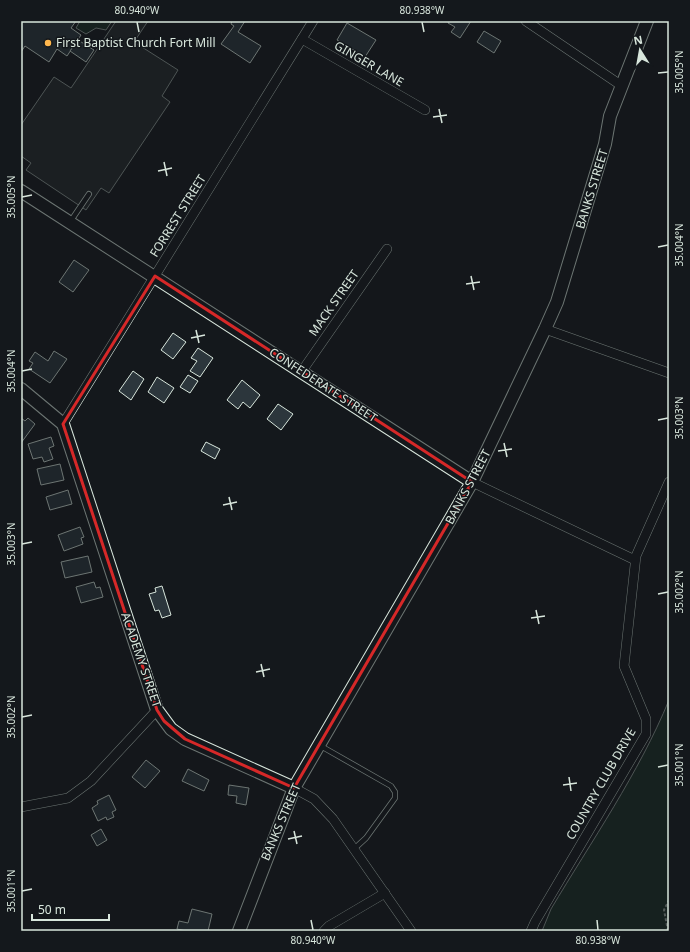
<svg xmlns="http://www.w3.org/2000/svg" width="690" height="952" font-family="'Noto Sans',sans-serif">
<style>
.green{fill:#1a2d24;stroke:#939e99}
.parking{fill:#24282b;stroke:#939e99}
.building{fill:#2c363c;stroke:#d8e6dc}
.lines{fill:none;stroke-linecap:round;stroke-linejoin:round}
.service-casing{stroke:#d8e6dc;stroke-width:6}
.minor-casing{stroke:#d8e6dc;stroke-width:10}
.tertiary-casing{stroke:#d8e6dc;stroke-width:14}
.path{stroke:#9da8a2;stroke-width:2;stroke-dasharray:3 2;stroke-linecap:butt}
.service{stroke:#14181c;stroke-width:4.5}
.minor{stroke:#14181c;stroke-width:9}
.tertiary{stroke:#14181c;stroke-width:12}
.marked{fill:none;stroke:#d62828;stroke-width:3;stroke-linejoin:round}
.ticks{fill:none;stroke:#d8e6dc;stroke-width:1.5}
.poi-dot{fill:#ffb74d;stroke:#14181c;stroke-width:1.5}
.labels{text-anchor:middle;stroke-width:3;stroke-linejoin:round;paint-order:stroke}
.poi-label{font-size:12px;fill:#d8e6dc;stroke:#14181c;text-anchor:start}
.street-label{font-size:12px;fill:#d8e6dc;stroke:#14181c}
.neatline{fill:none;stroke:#d8e6dc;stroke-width:1.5}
.ticks-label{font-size:10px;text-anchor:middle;fill:#d8e6dc}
</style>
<rect width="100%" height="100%" fill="#14181c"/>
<g class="green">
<path d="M80 21H112L106 30 96 28 86 34 76 28Z"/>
<path d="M669 700V931H542L551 909C591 842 639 773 669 700Z"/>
</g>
<path class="parking" d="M116 21H148L134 42 178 70 162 96 170 102 109 193 101 188 86 210 26 170 31 163 21 156V125L54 77 71 88Z"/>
<g class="building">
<path d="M21 21H76L71 28 81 35 67 56 57 49 49 62 25 46 21 52Z"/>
<path d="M232 21H245L238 32 261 46 250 63 221 44 234 26 231 24Z"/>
<path d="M449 21H471L460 38 451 32 455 27 448 23Z"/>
<path d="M347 23 376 40 365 57 337 40Z"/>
<path d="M484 31 501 41 494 53 477 42Z"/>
<path d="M78 40 94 50 86 62 70 51Z"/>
<path d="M74 260 89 270 73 292 59 282Z"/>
<path d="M173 333 186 342 173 359 161 350Z"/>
<path d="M198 348 213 358 200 377 190 371 197 361 191 358Z"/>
<path d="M54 351 67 359 50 383 29 369 33 363 29 361 35 352 48 361Z"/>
<path d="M133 371 144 379 131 400 119 391Z"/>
<path d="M188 375 198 381 190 393 180 387Z"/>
<path d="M157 377 174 388 164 403 148 392Z"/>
<path d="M242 380 260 395 250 408 243 402 238 409 227 400Z"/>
<path d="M278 404 293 414 281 430 267 419Z"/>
<path d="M21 418 25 421 28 418 35 424 21 443Z"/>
<path d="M51 437 54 446 49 448 53 459 44 462 42 457 33 459 28 444Z"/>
<path d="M206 442 220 449 215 459 201 451Z"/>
<path d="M60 464 64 480 41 485 37 469Z"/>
<path d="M68 490 72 504 50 510 46 497Z"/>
<path d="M80 527 84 537 81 538 83 544 64 551 58 535Z"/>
<path d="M88 556 92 572 65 578 61 562Z"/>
<path d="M94 582 96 588 100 587 103 597 81 603 76 587Z"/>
<path d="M162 586 171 615 162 618 159 610 155 611 149 594 156 592 155 588Z"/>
<path d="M146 760 160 771 145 788 132 777Z"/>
<path d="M188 769 209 780 204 791 182 781Z"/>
<path d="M229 785 249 788 246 805 236 803 237 796 228 795Z"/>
<path d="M109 795 116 810 112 812 114 817 107 820 106 817 98 821 92 808 98 804 97 801Z"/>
<path d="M101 829 107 840 97 846 91 835Z"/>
<path d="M192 909 212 914 208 931H186L177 929 179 921 188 923Z"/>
</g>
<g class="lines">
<defs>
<g id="service">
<path d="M70 222 89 194"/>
<path d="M319 745 391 786 395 792V798L366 838 354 849"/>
</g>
<g id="minor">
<path d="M526 21 622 86"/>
<path d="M302 39 425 110"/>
<path d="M545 329 669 373"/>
<path d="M302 371 387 249"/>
<path d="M63 424 313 21"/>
<path d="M472 482 635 560"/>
<path d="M294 788 314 799 333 819 411 931"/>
<path d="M21 807 68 798 91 781 157 710"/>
<path d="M324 931 329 926 385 893"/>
<path d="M531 931 535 922 646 734V719L624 666 636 556 669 482"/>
</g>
<g id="tertiary">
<path d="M21 191 472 482"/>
<path d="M21 389 63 424 157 710 171 729 185 739 294 788"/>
<path d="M239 931 294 788 472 482 545 329 557 302 605 144 610 116 647 21"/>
</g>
</defs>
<use href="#service" class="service-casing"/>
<use href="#minor" class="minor-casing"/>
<use href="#tertiary" class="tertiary-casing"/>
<path class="path" d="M668 931 664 910 669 900"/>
<use href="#service" class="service"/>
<use href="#minor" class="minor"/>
<use href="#tertiary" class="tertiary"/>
</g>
<path d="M0 0H690V952H0ZM155 276 472 482 294 788 185 739 164 721 157 710 63 424Z" fill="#14181c" fill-opacity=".55" fill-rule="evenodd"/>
<path class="marked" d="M155 276 472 482 294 788 185 739 164 721 157 710 63 424Z"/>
<path class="ticks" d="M137 22 139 32M422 22 424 32M658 73 668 72M439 109 442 123M433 117 447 115M164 162 167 176M158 171 172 168M22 197 32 195M658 247 668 245M471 276 474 290M466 284 480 282M196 330 199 343M191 338 205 335M22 371 32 369M658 420 668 418M504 443 507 457M498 451 512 449M229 497 232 510M223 505 237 502M22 544 32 542M658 594 668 592M536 610 539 624M531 618 545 616M261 664 264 677M256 672 270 669M22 717 32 715M658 767 668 765M569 777 571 791M563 785 577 783M294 831 297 844M288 839 302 836M22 891 32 889M311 920 313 930M597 920 598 930"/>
<circle class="poi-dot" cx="48" cy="43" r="4"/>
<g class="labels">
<g class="poi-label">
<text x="56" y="47">First Baptist Church Fort Mill</text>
</g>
<g class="street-label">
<text transform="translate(369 64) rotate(30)" y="4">GINGER LANE</text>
<text transform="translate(592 189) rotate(-73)" y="4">BANKS STREET</text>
<text transform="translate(178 216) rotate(-58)" y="4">FORREST STREET</text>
<text transform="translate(334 303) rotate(-55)" y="4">MACK STREET</text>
<text transform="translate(323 385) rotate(33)" y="4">CONFEDERATE STREET</text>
<text transform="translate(468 487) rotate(-62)" y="4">BANKS STREET</text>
<text transform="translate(141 660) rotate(71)" y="4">ACADEMY STREET</text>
<text transform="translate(601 784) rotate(-60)" y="4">COUNTRY CLUB DRIVE</text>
<text transform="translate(281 822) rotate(-67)" y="4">BANKS STREET</text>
</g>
</g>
<rect width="690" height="952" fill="none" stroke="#14181c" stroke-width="44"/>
<g transform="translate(640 50) rotate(349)" stroke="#14181c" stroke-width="3" paint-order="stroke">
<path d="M0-3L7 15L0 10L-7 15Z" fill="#d8e6dc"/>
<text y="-6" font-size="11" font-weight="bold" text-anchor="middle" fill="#d8e6dc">N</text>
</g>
<path d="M32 914v6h77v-6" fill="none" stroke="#d8e6dc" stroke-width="2"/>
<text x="38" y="914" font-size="12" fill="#d8e6dc" stroke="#14181c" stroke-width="3" paint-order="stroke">50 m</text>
<rect x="22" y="22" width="646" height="908" class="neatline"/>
<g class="ticks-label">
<text x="137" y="14">80.940°W</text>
<text x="422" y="14">80.938°W</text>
<text transform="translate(679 72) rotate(-90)" y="4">35.005°N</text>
<text transform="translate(11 197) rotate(-90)" y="4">35.005°N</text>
<text transform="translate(679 245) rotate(-90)" y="4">35.004°N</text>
<text transform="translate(11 371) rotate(-90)" y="4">35.004°N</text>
<text transform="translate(679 418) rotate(-90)" y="4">35.003°N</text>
<text transform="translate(11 544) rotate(-90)" y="4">35.003°N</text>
<text transform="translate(679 592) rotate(-90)" y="4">35.002°N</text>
<text transform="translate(11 717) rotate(-90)" y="4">35.002°N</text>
<text transform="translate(679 765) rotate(-90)" y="4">35.001°N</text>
<text transform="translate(11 891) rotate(-90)" y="4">35.001°N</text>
<text x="313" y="944">80.940°W</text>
<text x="598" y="944">80.938°W</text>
</g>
</svg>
